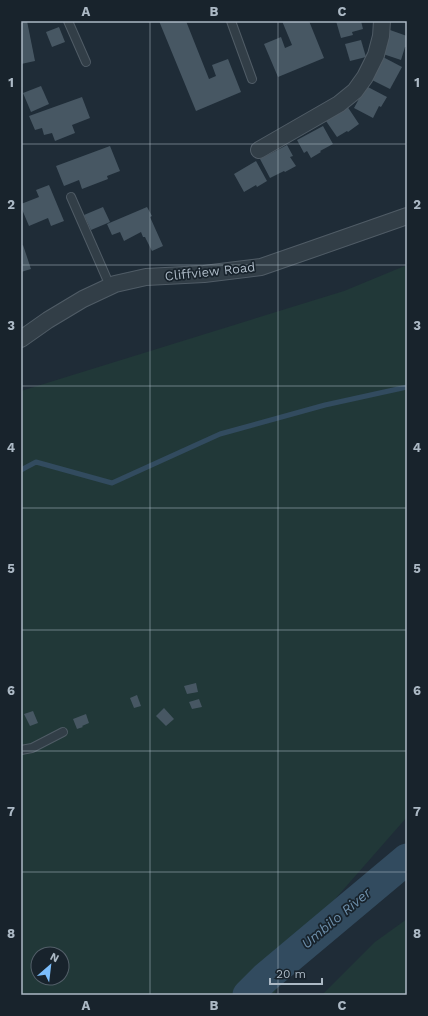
<svg xmlns="http://www.w3.org/2000/svg" width="428" height="1016" font-family="'Work Sans',sans-serif">
<style>
.green{fill:#213838;fill-rule:evenodd}
.lines{fill:none;stroke-linecap:round;stroke-linejoin:round}
.stream{stroke:#324b5f;stroke-width:5}
.river{stroke:#324b5f;stroke-width:31}
.building{fill:#475763}
.service-casing{stroke:#505c66;stroke-width:10}
.minor-casing{stroke:#505c66;stroke-width:18}
.service{stroke:#323e47;stroke-width:8}
.minor{stroke:#323e47;stroke-width:16}
.grid{fill:none;stroke:#acb9c5;stroke-width:1;stroke-opacity:0.55}
.labels{text-anchor:middle;stroke-width:3.5;stroke-linejoin:round;paint-order:stroke}
.street-label{font-size:13px;fill:#acb9c5;stroke:#18232c}
.water-label{font-size:14px;font-style:italic;fill:#6c8eaa;stroke:#18232c}
.neatline{fill:none;stroke:#acb9c5;stroke-width:1.5}
.grid-label{font-size:13px;text-anchor:middle;font-weight:bold;fill:#acb9c5}
</style>
<rect width="100%" height="100%" fill="#1f2c37"/>
<g class="green">
<path d="M407 265V817L300 939 274 995H21V391L344 291ZM38 954H62V978H38Z"/>
<path d="M407 919V995H322L375 942Z"/>
</g>
<g class="lines">
<path class="stream" d="M21 470 36 462 112 483 220 434 325 405 407 387"/>
<path class="river" d="M248 995 265 978 407 859"/>
</g>
<g class="building">
<path d="M21 21H27L35 61 21 64Z"/>
<path d="M159 21H186L209 79 216 76 212 65 228 59 241 92 196 111Z"/>
<path d="M282 21H309L324 58 278 77 264 44 281 37 285 48 292 45Z"/>
<path d="M336 21H361L363 29 352 32 353 35 341 38Z"/>
<path d="M59 27 65 42 52 47 46 32Z"/>
<path d="M390 30 407 36V47H405L401 60 380 53Z"/>
<path d="M361 40 366 57 350 61 345 44Z"/>
<path d="M383 57 402 67 390 89 372 80Z"/>
<path d="M41 86 49 104 31 112 23 93Z"/>
<path d="M366 86 387 97 381 107 379 106 373 118 354 108Z"/>
<path d="M82 97 90 118 72 125 75 133 55 141 52 133 44 135 42 128 35 130 29 116Z"/>
<path d="M347 106 359 124 348 132 347 131 337 137 326 121Z"/>
<path d="M323 126 333 144 320 151 321 152 311 158 307 151 304 153 297 140Z"/>
<path d="M287 145 293 156 290 157 296 166 285 172 284 171 270 178 260 159Z"/>
<path d="M110 146 120 171 107 176 108 179 82 189 79 180 64 186 56 166Z"/>
<path d="M256 161 267 181 257 187 256 185 244 192 234 174Z"/>
<path d="M49 185 64 221 51 226 48 218 29 226 21 207V204L39 197 36 190Z"/>
<path d="M103 207 110 222 91 230 84 215Z"/>
<path d="M147 207 152 216 150 217 163 246 152 251 145 237H143L141 232 124 241 120 232 112 235 107 224Z"/>
<path d="M23 245 31 269 21 272V246Z"/>
<path d="M196 683 198 692 187 694 184 686Z"/>
<path d="M137 695 141 706 134 708 130 698Z"/>
<path d="M199 699 202 707 192 709 189 702Z"/>
<path d="M164 708 174 719 166 726 156 716Z"/>
<path d="M33 711 38 723 30 726 24 714Z"/>
<path d="M86 714 89 723 82 726 83 727 77 729 73 719Z"/>
</g>
<g class="lines">
<defs>
<g id="service">
<path d="M68 21 86 62"/>
<path d="M231 21 252 79"/>
<path d="M71 197 110 286"/>
<path d="M21 750 32 748 63 732"/>
</g>
<g id="minor">
<path d="M259 150 339 104 355 91 365 77 376 55 381 36 382 21"/>
<path d="M21 339 48 320 83 299 115 284 146 277 204 274 261 267 307 251 407 216"/>
</g>
</defs>
<use href="#service" class="service-casing"/>
<use href="#minor" class="minor-casing"/>
<use href="#service" class="service"/>
<use href="#minor" class="minor"/>
</g>
<path class="grid" d="M150 21V995M278 21V995M21 144H407M21 265H407M21 386H407M21 508H407M21 630H407M21 751H407M21 872H407"/>
<g class="labels">
<g class="street-label">
<text transform="translate(210 271) rotate(-6)" y="5">Cliffview Road</text>
</g>
<g class="water-label">
<text transform="translate(336 918) rotate(-40)" y="5">Umbilo River</text>
</g>
</g>
<rect width="428" height="1016" fill="none" stroke="#18232c" stroke-width="44"/>
<g transform="translate(50 966) rotate(28)"><circle r="19" fill="#18232c" stroke="#535f69"/>
<path d="M0-3L7 15L0 10L-7 15Z" fill="#7bbdfb"/>
<text y="-6" font-size="11" font-weight="bold" text-anchor="middle" fill="#acb9c5">N</text>
</g>
<path d="M270 978v6h52v-6" fill="none" stroke="#acb9c5" stroke-width="2"/>
<text x="276" y="978" font-size="12" fill="#acb9c5" stroke="#18232c" stroke-width="3" paint-order="stroke">20 m</text>
<rect x="22" y="22" width="384" height="972" class="neatline"/>
<g class="grid-label">
<text x="86" y="16">A</text>
<text x="214" y="16">B</text>
<text x="342" y="16">C</text>
<text x="11" y="87">1</text>
<text x="417" y="87">1</text>
<text x="11" y="209">2</text>
<text x="417" y="209">2</text>
<text x="11" y="330">3</text>
<text x="417" y="330">3</text>
<text x="11" y="452">4</text>
<text x="417" y="452">4</text>
<text x="11" y="573">5</text>
<text x="417" y="573">5</text>
<text x="11" y="695">6</text>
<text x="417" y="695">6</text>
<text x="11" y="816">7</text>
<text x="417" y="816">7</text>
<text x="11" y="938">8</text>
<text x="417" y="938">8</text>
<text x="86" y="1010">A</text>
<text x="214" y="1010">B</text>
<text x="342" y="1010">C</text>
</g>
</svg>
